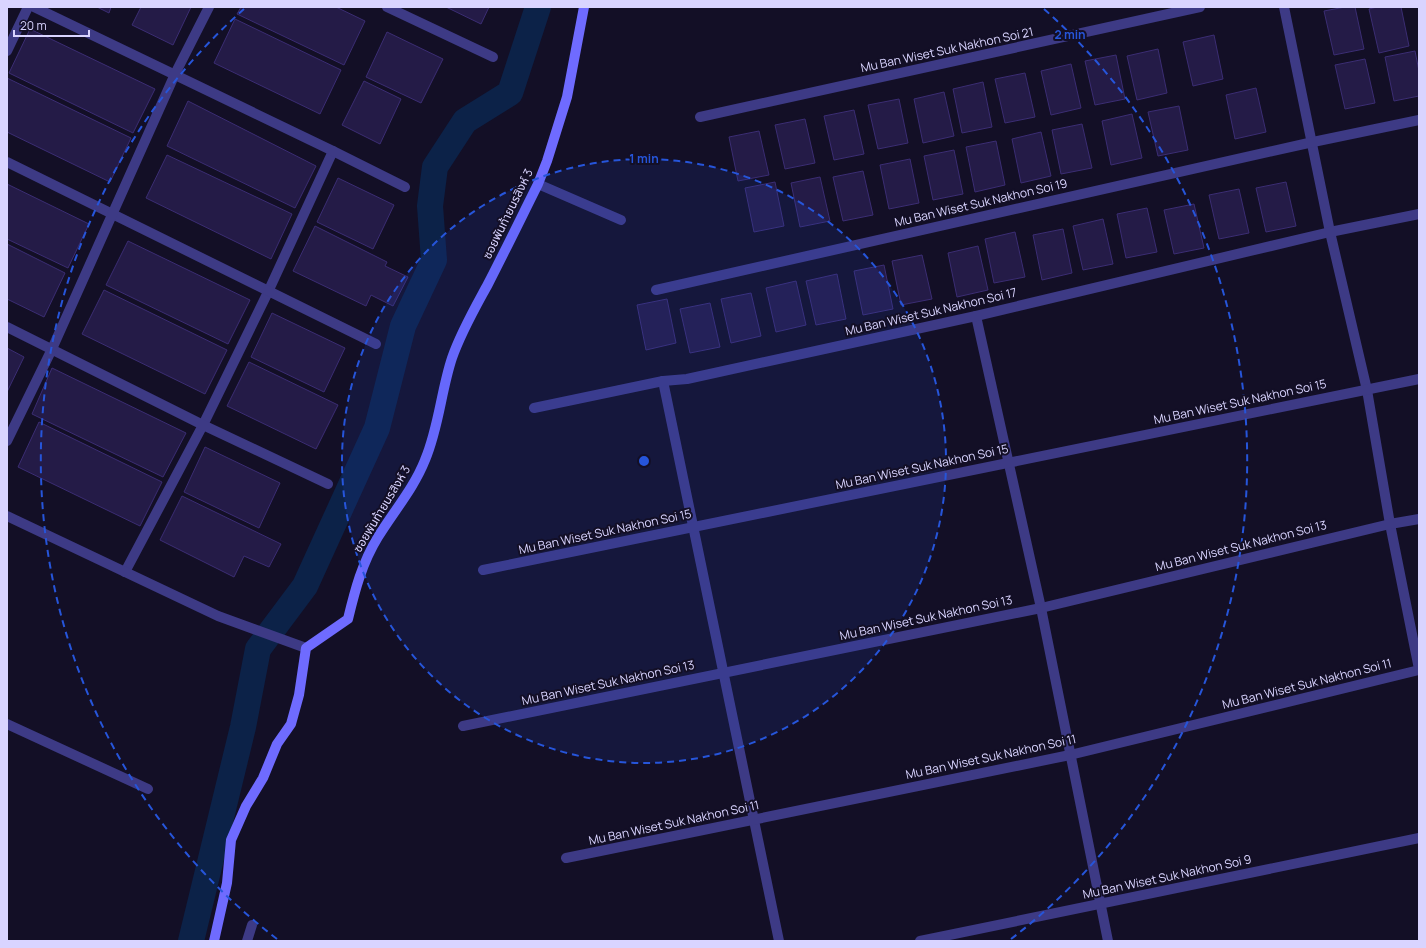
<svg xmlns="http://www.w3.org/2000/svg" width="1426" height="948" font-family="Manrope,'Noto Sans Thai',sans-serif">
<style>
.lines{fill:none;stroke-linecap:round;stroke-linejoin:round}
.canal{stroke:#0c2248;stroke-width:26}
.building{fill:#241b47;stroke:#3b2d73}
.lane{stroke:#3d3a85;stroke-width:10}
.street{stroke:#3d3a85;stroke-width:10}
.secondary{stroke:#6f6bff;stroke-width:10}
.ring{fill:none;stroke:#2655da;stroke-width:2;stroke-dasharray:7 5}
.labels{text-anchor:middle;stroke-width:4;stroke-linejoin:round;paint-order:stroke}
.street-label{font-size:12px;fill:#d9d4ff;stroke:#130f26}
.centre{fill:#2655da;stroke:#130f26;stroke-width:2}
.ring-label{font-size:12px;text-anchor:middle;font-weight:bold;fill:#2655da;stroke:#130f26;stroke-width:4;stroke-linejoin:round;paint-order:stroke}
</style>
<rect width="100%" height="100%" fill="#130f26"/>
<g class="lines">
<path class="canal" d="M191 941 243 727 258 649 305 586 377 428 403 326 434 260 430 206 435 167 465 121 510 93 538 7"/>
</g>
<g class="building">
<path d="M97 7H111L109 13Z"/>
<path d="M141 7H191L173 45 132 25Z"/>
<path d="M241 7H336L365 21 344 65 237 14Z"/>
<path d="M446 7H489L481 24Z"/>
<path d="M1345 7H1355L1364 49 1334 55 1324 11Z"/>
<path d="M1377 7H1401L1409 46 1379 53 1369 9Z"/>
<path d="M235 19 341 70 320 114 214 63Z"/>
<path d="M30 29 155 89 133 133 9 73Z"/>
<path d="M387 32 443 59 421 103 366 77Z"/>
<path d="M1214 35 1223 79 1193 86 1183 42Z"/>
<path d="M1158 49 1167 93 1137 100 1127 56Z"/>
<path d="M1415 51 1419 71V96L1394 101 1385 57Z"/>
<path d="M1116 55 1125 99 1095 105 1085 61Z"/>
<path d="M1365 59 1375 103 1345 109 1335 65Z"/>
<path d="M1071 64 1081 108 1051 115 1041 71Z"/>
<path d="M1025 73 1035 117 1005 123 995 79Z"/>
<path d="M7 78 131 138 110 182 7 132Z"/>
<path d="M364 81 401 99 380 144 342 125Z"/>
<path d="M983 82 992 127 962 133 953 89Z"/>
<path d="M1256 88 1266 132 1235 139 1226 95Z"/>
<path d="M944 92 954 136 923 143 914 99Z"/>
<path d="M899 99 908 143 878 149 868 105Z"/>
<path d="M188 101 316 166 295 208 167 146Z"/>
<path d="M1179 106 1188 150 1158 156 1148 112Z"/>
<path d="M854 110 864 154 834 160 824 116Z"/>
<path d="M1132 114 1142 158 1111 165 1102 121Z"/>
<path d="M805 119 815 163 785 169 775 125Z"/>
<path d="M1082 124 1092 168 1061 174 1052 130Z"/>
<path d="M759 131 769 175 738 181 729 137Z"/>
<path d="M1041 132 1051 176 1021 183 1012 139Z"/>
<path d="M996 141 1005 185 975 192 966 147Z"/>
<path d="M954 150 963 194 933 200 924 156Z"/>
<path d="M167 155 292 214 271 259 146 198Z"/>
<path d="M910 159 919 203 889 209 880 165Z"/>
<path d="M863 171 873 215 843 221 833 177Z"/>
<path d="M820 177 830 221 800 227 791 183Z"/>
<path d="M338 178 394 205 373 249 317 222Z"/>
<path d="M775 182 784 226 754 232 745 188Z"/>
<path d="M1286 182 1296 226 1266 232 1256 188Z"/>
<path d="M7 184 89 224 68 268 7 239Z"/>
<path d="M1239 189 1249 233 1219 239 1209 195Z"/>
<path d="M1194 204 1204 248 1174 254 1164 210Z"/>
<path d="M1147 208 1157 252 1126 258 1117 214Z"/>
<path d="M1103 219 1113 264 1083 270 1073 226Z"/>
<path d="M315 226 387 262 385 266 408 277 393 306 371 295 366 306 293 271Z"/>
<path d="M1063 229 1072 273 1042 280 1033 235Z"/>
<path d="M1015 232 1025 277 994 283 985 239Z"/>
<path d="M128 241 250 300 228 344 106 285Z"/>
<path d="M7 244 65 273 44 317 7 299Z"/>
<path d="M978 246 988 290 957 297 948 253Z"/>
<path d="M922 255 932 299 901 305 892 261Z"/>
<path d="M884 265 893 309 863 315 854 271Z"/>
<path d="M837 274 846 319 816 325 806 281Z"/>
<path d="M796 281 806 325 776 332 766 288Z"/>
<path d="M104 290 227 350 205 394 82 334Z"/>
<path d="M751 293 761 336 731 343 721 299Z"/>
<path d="M667 299 676 343 646 350 637 305Z"/>
<path d="M710 303 720 347 690 353 680 309Z"/>
<path d="M272 313 345 348 324 392 251 357Z"/>
<path d="M7 348 24 357 7 392Z"/>
<path d="M249 362 338 405 316 449 227 406Z"/>
<path d="M52 368 186 433 163 477 32 414Z"/>
<path d="M39 422 162 482 140 526 18 467Z"/>
<path d="M205 447 280 483 259 528 184 492Z"/>
<path d="M182 496 281 544 269 567 244 556 234 577 160 540Z"/>
</g>
<g class="lines">
<g class="lane">
<path d="M538 184 621 220"/>
<path d="M125 572 203 425 268 292 333 151"/>
<path d="M247 941 252 925"/>
</g>
<g class="street">
<path d="M34 7 333 151 405 187"/>
<path d="M387 7 493 57"/>
<path d="M1284 7 1330 232 1367 390 1390 524 1419 669"/>
<path d="M7 51 28 7"/>
<path d="M700 117 1200 7"/>
<path d="M7 162 376 344"/>
<path d="M656 290 1313 142 1419 120"/>
<path d="M976 316 1041 608 1108 941"/>
<path d="M7 327 203 425 328 484"/>
<path d="M663 381 779 941"/>
<path d="M534 408 663 381 687 379 976 316 1330 232 1419 214"/>
<path d="M7 441 52 349 175 74 209 7"/>
<path d="M7 516 218 616 306 648"/>
<path d="M483 570 1419 379"/>
<path d="M7 724 148 789"/>
<path d="M463 726 1041 608 1390 524 1419 519"/>
<path d="M566 858 1070 755 1419 670"/>
<path d="M920 941 1419 838"/>
</g>
<path class="secondary" d="M214 941 227 883 231 840 246 806 263 778 277 744 291 724 299 695 306 648 348 619C355 590 362 563 378 537 394 511 414 488 425 460 439 427 441 391 452 358 461 332 475 308 488 284 505 251 521 218 538 184L547 161 567 97 584 7"/>
</g>
<circle cx="644" cy="461" r="302" fill="#2655da" fill-opacity=".12"/>
<g class="ring">
<circle cx="644" cy="461" r="302"/>
<path d="M277 939A603 603 0 0 1 244 9M1044 9A603 603 0 0 1 1011 939"/>
</g>
<g class="labels">
<g class="street-label">
<text transform="translate(947 50) rotate(-12)" y="4">Mu Ban Wiset Suk Nakhon Soi 21</text>
<text transform="translate(981 203) rotate(-13)" y="4">Mu Ban Wiset Suk Nakhon Soi 19</text>
<text transform="translate(508 214) rotate(-64)" y="4">ซอยพันท้ายนรสิงห์ 3</text>
<text transform="translate(931 312) rotate(-13)" y="4">Mu Ban Wiset Suk Nakhon Soi 17</text>
<text transform="translate(1240 402) rotate(-12)" y="4">Mu Ban Wiset Suk Nakhon Soi 15</text>
<text transform="translate(922 467) rotate(-12)" y="4">Mu Ban Wiset Suk Nakhon Soi 15</text>
<text transform="translate(382 509) rotate(-59)" y="4">ซอยพันท้ายนรสิงห์ 3</text>
<text transform="translate(605 532) rotate(-12)" y="4">Mu Ban Wiset Suk Nakhon Soi 15</text>
<text transform="translate(1241 546) rotate(-14)" y="4">Mu Ban Wiset Suk Nakhon Soi 13</text>
<text transform="translate(926 618) rotate(-12)" y="4">Mu Ban Wiset Suk Nakhon Soi 13</text>
<text transform="translate(608 683) rotate(-12)" y="4">Mu Ban Wiset Suk Nakhon Soi 13</text>
<text transform="translate(1307 684) rotate(-14)" y="4">Mu Ban Wiset Suk Nakhon Soi 11</text>
<text transform="translate(991 757) rotate(-12)" y="4">Mu Ban Wiset Suk Nakhon Soi 11</text>
<text transform="translate(674 823) rotate(-12)" y="4">Mu Ban Wiset Suk Nakhon Soi 11</text>
<text transform="translate(1167 877) rotate(-12)" y="4">Mu Ban Wiset Suk Nakhon Soi 9</text>
</g>
</g>
<circle cx="644" cy="461" r="6" class="centre"/>
<g class="ring-label">
<text x="1070" y="39">2 min</text>
<text x="644" y="163">1 min</text>
</g>
<rect width="1426" height="948" fill="none" stroke="#d9d4ff" stroke-width="16"/>
<path d="M14 30v6h75v-6" fill="none" stroke="#d9d4ff" stroke-width="2"/>
<text x="20" y="30" font-size="12" fill="#d9d4ff" stroke="#130f26" stroke-width="3" paint-order="stroke">20 m</text>
</svg>
